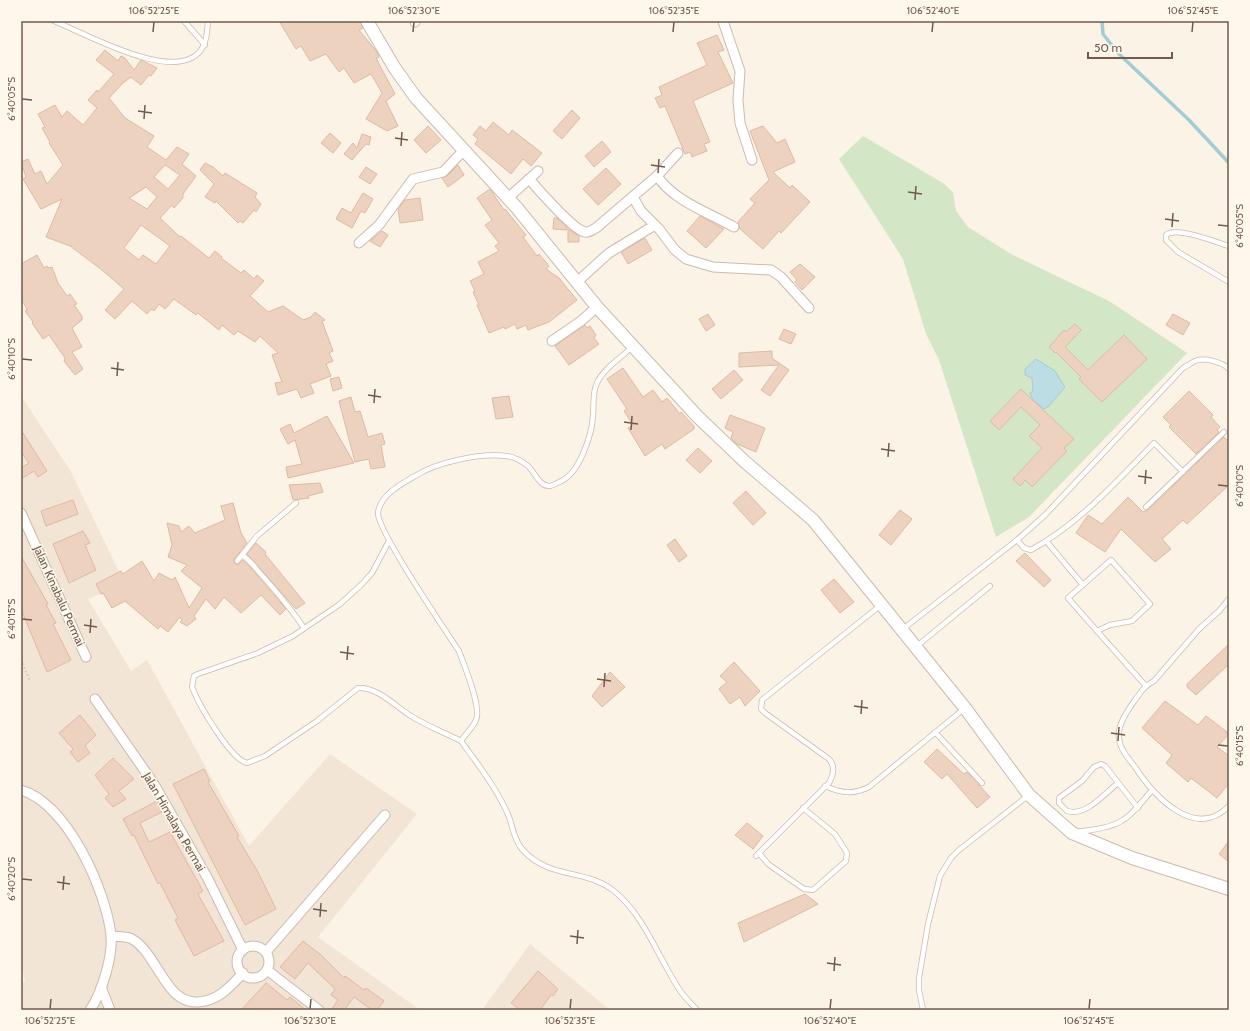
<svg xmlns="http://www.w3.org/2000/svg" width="1250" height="1031" font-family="Cabin,sans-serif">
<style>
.residential{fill:#f2e5d5}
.green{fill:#d3e7c6}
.water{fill:#bcdde3;stroke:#a3ccd4}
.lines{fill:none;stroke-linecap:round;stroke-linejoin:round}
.stream{stroke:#a3ccd4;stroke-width:3.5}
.building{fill:#eed2c0;stroke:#dfb9a1;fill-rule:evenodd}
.service-casing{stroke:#ccbbad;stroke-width:6}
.minor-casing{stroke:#ccbbad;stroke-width:11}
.tertiary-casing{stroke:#ccbbad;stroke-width:14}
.path{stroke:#d3b6a3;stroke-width:2;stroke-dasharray:1 3;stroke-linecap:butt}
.service{stroke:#fff;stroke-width:4.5}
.minor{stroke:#fff;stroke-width:9}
.tertiary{stroke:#fff;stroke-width:12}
.ticks{fill:none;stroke:#725a4d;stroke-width:1.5}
.labels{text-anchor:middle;stroke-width:3;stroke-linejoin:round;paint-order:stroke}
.street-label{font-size:12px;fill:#725a4d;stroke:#fef7ec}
.neatline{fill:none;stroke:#725a4d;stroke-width:1.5}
.ticks-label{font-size:10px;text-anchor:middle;fill:#725a4d}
</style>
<rect width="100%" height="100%" fill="#fbf3e6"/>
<g class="residential">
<path d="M21 396 70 470 125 584 88 599 131 671 147 660 249 846 330 754 417 814 318 937 420 1010H21V985L25 980 21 967Z"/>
<path d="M530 944 610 1010H482Z"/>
</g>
<path class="green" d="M863 136 943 183 953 192 956 211 968 227 1011 254 1109 301 1187 353 1029 517 996 537 939 360 926 334 903 259 839 159Z"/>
<path class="water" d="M1036 359 1055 371 1065 387 1049 406 1044 409 1033 400 1030 393 1033 391 1032 378 1025 375V369Z"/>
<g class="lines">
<path class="stream" d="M1102 21 1103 34 1118 53 1189 120 1229 163"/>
</g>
<g class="building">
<path d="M279 21H360L363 28 359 30 377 52 379 57 376 58 395 94 386 101 398 126 387 131 366 119 382 93 371 74 354 83 344 68 339 72 326 54 310 61 301 46 296 49Z"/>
<path d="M717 35 724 50 718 52 733 83 693 101 710 142 704 144 707 151 692 157 690 152 685 154 665 106 660 108 655 98 662 95 659 87 707 65 697 43Z"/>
<path d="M105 50 118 61 121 56 125 58 134 70 141 60 157 68 151 76 149 75 141 85 131 77 123 83 109 98 125 118 154 136 147 147 166 160 177 147 189 154 182 164 196 176 183 194V198L174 208 172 205 160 218 180 237 181 236 209 258 215 251 222 257 221 258 241 273 244 270 254 279 257 275 264 281 250 296 268 312 283 306 303 320 311 317 315 312 325 320 322 321 333 351 329 353 333 361 326 364 331 376 310 384 314 393 301 398 297 389 278 395 275 383 282 382 272 355 278 353 260 336 255 342 238 331 234 335 222 325 219 330 198 313 196 315 174 299 165 309 159 304 154 311 151 309 147 314 132 301 115 319 105 310 124 289 102 270 70 246 46 237 62 199 41 209 23 179 26 177 21 162 28 159 35 174 41 171 47 184 63 165 49 143 50 142 42 128 45 127 38 114 55 105 62 117 67 111 83 125 97 108 88 100 97 90 98 92 114 74 96 60ZM165 165 180 175 168 189 154 177ZM146 187 157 197 147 209 129 198ZM141 225 170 246 156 264 143 255 139 260 124 248Z"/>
<path d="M572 110 580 118 562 139 553 131Z"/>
<path d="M493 122 509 135 512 130 542 153 531 166 523 159 511 174 475 144 478 139 473 135 480 126 486 131Z"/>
<path d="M428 126 441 140 426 153 414 140Z"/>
<path d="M763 126 777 143 785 139 795 162 773 172 790 188 792 185 810 202 781 233 779 231 763 249 740 229 738 222 755 203 750 199 769 180 750 131Z"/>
<path d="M330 133 341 143 333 153 321 143Z"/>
<path d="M362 134 371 137 369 145 366 144 352 160 344 154 353 143 357 148Z"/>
<path d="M602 141 611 152 594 167 585 156Z"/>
<path d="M205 163 213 167 223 176 225 173 257 193 255 197 261 204 256 212 254 210 243 223 240 221 238 223 216 201 215 203 205 197 214 184 200 170Z"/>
<path d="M458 165 464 175 448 187 442 178 447 176Z"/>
<path d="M366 167 377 174 370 184 359 177Z"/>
<path d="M606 168 621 184 598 205 583 189Z"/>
<path d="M490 189 504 210 505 209 526 235 523 237 537 256 539 254 549 266 546 269 559 278 577 300 549 322 528 330 526 325 517 329 515 324 505 329 504 327 489 333 477 305H479L473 292 475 291 470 281 484 274 478 262 499 251 495 246 499 243 485 225 492 220 477 198Z"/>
<path d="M363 193 373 199 365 213 361 211 352 228 336 219 342 208 351 213Z"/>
<path d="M420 198 423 220 400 223 398 209 405 200Z"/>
<path d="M700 216 724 229 706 248 687 231Z"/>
<path d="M554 218H557L567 227V230L553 229Z"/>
<path d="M568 229 579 236V242H568Z"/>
<path d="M382 231 388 235 380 247 370 241Z"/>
<path d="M645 238 652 250 628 264 621 252Z"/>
<path d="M37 255 44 268 47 266 49 268 52 267 58 283 67 296 70 294 77 304 74 305 82 316V320L72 328 82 347 72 352 83 369 75 375 64 361 65 358 49 335 43 339 32 323 33 322 25 311 27 310 26 307 21 299 23 297 21 292V264Z"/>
<path d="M800 264 815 277 802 290 795 282 797 280 790 272Z"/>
<path d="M708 314 715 325 706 331 699 319Z"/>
<path d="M1173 314 1190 323 1183 335 1166 325Z"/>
<path d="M1075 324 1081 330 1065 347 1088 370 1124 335 1147 359 1102 402 1079 379 1081 377 1056 352 1055 353 1049 347 1064 330 1066 332Z"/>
<path d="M585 325 587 328 590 326 596 335 594 338 599 344 569 365 555 346Z"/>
<path d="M784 329 796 334 791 344 779 339Z"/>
<path d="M772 351V358L789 370 770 396 761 390 779 365 739 367V353Z"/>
<path d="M623 368 643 397 653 390 662 402 667 398 680 414 681 412 694 426V429L665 449 662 444 645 456 628 428 633 425 624 411 627 409 607 379Z"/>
<path d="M734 370 743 380 721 399 712 389Z"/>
<path d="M339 377 342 388 333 391 330 379Z"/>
<path d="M1021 389 1074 439 1064 448 1067 451 1032 487 1025 480 1020 486 1013 479 1042 448 1029 436 1040 425 1021 407 999 430 990 421Z"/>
<path d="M1189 391 1213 415 1211 417 1220 427 1217 430 1219 432 1196 454 1169 427 1171 425 1163 417Z"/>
<path d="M509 396 513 417 496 419 492 398Z"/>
<path d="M351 397 355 412 360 411 368 437 382 433 385 444 381 445 385 467 371 469 369 459 355 462 339 401Z"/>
<path d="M730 415 765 428 756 452 737 444 731 438 733 432 725 428Z"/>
<path d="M327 416 354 463 288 478 286 467 302 464 295 440 288 444 280 429 290 424 294 433Z"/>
<path d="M21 430 47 471 38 477 34 471 21 479V468L29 463 21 452Z"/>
<path d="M1224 437 1229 442V485L1187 524 1183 520 1162 539 1171 549 1155 562 1121 529 1105 552 1076 533 1088 515 1102 524 1128 497 1143 512 1148 510Z"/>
<path d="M698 448 712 461 700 473 686 460Z"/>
<path d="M320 483 323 492 308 496 309 498 293 500 289 485Z"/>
<path d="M746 491 766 513 753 525 733 503Z"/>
<path d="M73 500 78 514 46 526 41 511Z"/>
<path d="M233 503 241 533 247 543 234 559V563L238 565 243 560 250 567 286 609 280 615 261 595 241 613 224 597 215 609 206 599 194 616 196 619 187 626 180 622 182 620 180 617 168 632 160 626 158 629 125 601 112 608 103 593 101 594 96 584 121 571 123 574 142 561 154 581 159 573 172 580 175 577 189 608 202 588 181 571 187 565 168 557 172 545 167 523 179 526 181 532 189 526 195 533 225 520 221 506Z"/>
<path d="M900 510 912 519 891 545 879 535Z"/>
<path d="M83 531 90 543 85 545 96 570 69 583 53 544Z"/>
<path d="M675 539 687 556 679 562 667 545Z"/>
<path d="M256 543 266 552 265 554 305 603 296 609 247 554Z"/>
<path d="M1025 553 1051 580 1044 587 1016 561Z"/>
<path d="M21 556 48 604 46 605 56 623 53 624 71 660 47 672 21 609Z"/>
<path d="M834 579 854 602 840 613 821 590Z"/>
<path d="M1229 644V664L1196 695 1187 687V684Z"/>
<path d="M734 662 760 691 745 706 740 697 730 704 719 689 727 682 720 676Z"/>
<path d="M610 672 625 687 602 707 592 696Z"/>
<path d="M1165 701 1198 725 1206 716 1227 732 1228 735 1217 747 1229 756V783L1217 798 1191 778 1188 782 1166 763 1172 755 1142 728Z"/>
<path d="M80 715 96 735 85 746 90 753 78 762 70 752 73 749 59 733Z"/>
<path d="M937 749 964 774 967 772 990 797 977 808 947 774 942 779 924 762Z"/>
<path d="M113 758 134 779 119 791 126 799 113 807 105 798 109 794 95 775Z"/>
<path d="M204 769 210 781 208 782 239 836 237 837 258 872 276 909 245 925 173 784Z"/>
<path d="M157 801 162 812 140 823 149 842 170 832 203 891 198 894 224 941 194 956 175 920 178 918 160 883 158 884 134 835 132 836 123 819Z"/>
<path d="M747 823 763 836 753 849 735 835Z"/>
<path d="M1229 841V862L1219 854Z"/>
<path d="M805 894 818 904 744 942 738 923Z"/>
<path d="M303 941 321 955 344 978 345 976 364 990 366 988 384 1001 377 1010H372L354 997 344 1010H331L338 1000 331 995 335 989 308 963 295 979 280 967Z"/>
<path d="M538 971 558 989 553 996 551 995 540 1010H520L511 1003Z"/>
<path d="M266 983 287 1000 290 997 306 1010H241Z"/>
</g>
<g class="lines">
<defs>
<g id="service">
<path d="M54 21C85 33 175 85 201 50 207 42 207 31 208 21"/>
<path d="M184 21 205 45"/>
<path d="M1229 246C1215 242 1177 226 1166 235V240L1178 252 1229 282"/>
<path d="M632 347C621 358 603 369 597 383 592 393 594 406 593 416 592 434 580 471 563 480 559 482 553 486 549 486 539 486 534 471 528 466 522 461 514 457 506 456 480 453 437 462 415 476 401 484 380 495 378 513 377 530 445 630 459 651 464 665 482 707 476 720 473 728 465 734 461 741 477 763 494 785 506 810 513 823 512 837 522 849 549 880 585 868 614 891 644 915 658 957 679 989 684 997 691 1003 697 1010"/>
<path d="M296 503 257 536 242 555C250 560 253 565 259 572 275 590 291 608 304 628"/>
<path d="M1146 507 1224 432"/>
<path d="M1017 540 1024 548 1031 550C1080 523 1115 483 1154 443L1183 472"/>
<path d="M389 541 372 573 361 585 340 604 293 636 258 653 198 674 194 676 192 687C198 703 230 759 247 763L265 756 317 721 358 688C378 687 395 706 411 716 427 726 445 733 461 741"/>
<path d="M1047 542 1083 585"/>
<path d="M1111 560 1150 604 1132 621 1110 625 1097 631 1068 598Z"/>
<path d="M237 561 242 555"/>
<path d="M1229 599 1219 611 1199 629 1154 681C1144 686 1142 691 1135 700 1128 710 1117 725 1119 738 1120 749 1128 758 1135 767 1154 796 1195 841 1229 806"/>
<path d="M903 629 1017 540 1045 515 1183 368C1187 366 1191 363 1195 361 1204 357 1222 362 1229 369"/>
<path d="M1097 631 1145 685"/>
<path d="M917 646 990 586"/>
<path d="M935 732 982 783"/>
<path d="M1118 783C1105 793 1086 817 1067 811L1059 803V798L1082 781 1094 767 1101 764 1105 766 1138 808"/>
<path d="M825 786C841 793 853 795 869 787L965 708"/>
<path d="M1077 832C1121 826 1124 824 1152 790"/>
<path d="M759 853 768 864 804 889 813 890 846 861 847 853 835 834 803 808"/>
<path d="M756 856 829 783C833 775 836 767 829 759L765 713 761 709 762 700 881 605"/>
<path d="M923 1010 919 990V978L928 924 940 876 951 858 959 850 1029 795"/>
</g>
<g id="minor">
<path d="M723 21 740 71 738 100 740 123 752 160"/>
<path d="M415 22V21"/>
<path d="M657 176C675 202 708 212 734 227"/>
<path d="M529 179C539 190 572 229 585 232 589 233 593 229 596 228L657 176 678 153"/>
<path d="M633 197 641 211 659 229 675 250 686 259 713 267 771 270 781 277 809 308"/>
<path d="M508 198 538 171"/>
<path d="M359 243 379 225 413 179 443 172 463 151"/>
<path d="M577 282 609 253 655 225"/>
<path d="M552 341 581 321 597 307"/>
<path d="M21 513 86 657"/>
<path d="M95 699 154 784 208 879 243 950"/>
<path d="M21 790C68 804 106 891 111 935 113 956 102 993 90 1010"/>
<path d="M111 936C117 937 127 936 132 939 158 954 165 1004 198 1002 218 1001 230 987 243 973"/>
<circle cx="253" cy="962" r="16"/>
<path d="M266 952 385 815"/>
<path d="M267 970 319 1010"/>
<path d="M101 987 110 1010"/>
</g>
<path id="tertiary" d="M367 21 394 67 416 98 517 208 597 307 697 416 744 461 813 520 965 708 1029 795 1072 833 1132 858 1229 889"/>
</defs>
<use href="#service" class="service-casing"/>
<use href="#minor" class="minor-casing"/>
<use href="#tertiary" class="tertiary-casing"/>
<path class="path" d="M21 660 30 681"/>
<use href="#service" class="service"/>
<use href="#minor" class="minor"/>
<use href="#tertiary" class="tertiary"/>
</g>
<path class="ticks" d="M153 32 154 22M413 32 414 22M673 32 674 22M932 32 933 22M1192 32 1193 22M22 99 32 100M138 111 152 113M144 119 145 105M395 138 408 140M401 146 402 132M651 165 665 167M658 173 659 159M908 192 922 194M915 200 916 186M1165 219 1179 221M1218 225 1228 226M1172 227 1173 213M22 359 32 360M111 368 124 370M117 376 118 362M368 395 381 397M374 403 375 389M624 422 638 424M631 430 632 416M881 449 895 451M888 457 889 443M1138 476 1152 478M1145 484 1146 470M1218 485 1228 486M22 619 32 620M84 625 97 627M90 633 91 619M340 652 354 654M347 660 348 646M597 679 611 681M604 687 605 673M854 706 868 708M861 714 862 700M1111 733 1125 735M1118 741 1119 727M1218 745 1228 746M22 879 32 880M57 882 70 884M63 890 64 876M313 909 327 911M320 917 321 903M570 936 584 938M577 944 578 930M827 963 841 965M834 971 835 957M50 1009 51 999M310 1009 311 999M570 1009 571 999M830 1009 831 999M1089 1009 1090 999"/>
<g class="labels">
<g class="street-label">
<text transform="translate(59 596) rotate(66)" y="4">Jalan Kinabalu Permai</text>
<text transform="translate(174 822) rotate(60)" y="4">Jalan Himalaya Permai</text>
</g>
</g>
<rect width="1250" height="1031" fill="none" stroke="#fef7ec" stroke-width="44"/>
<path d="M1088 52v6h84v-6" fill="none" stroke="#725a4d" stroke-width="2"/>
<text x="1094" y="52" font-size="12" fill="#725a4d" stroke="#fef7ec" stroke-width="3" paint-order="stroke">50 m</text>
<rect x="22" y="22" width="1206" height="987" class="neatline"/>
<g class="ticks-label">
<text x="154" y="14">106°52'25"E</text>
<text x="414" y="14">106°52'30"E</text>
<text x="674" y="14">106°52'35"E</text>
<text x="933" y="14">106°52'40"E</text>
<text x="1193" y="14">106°52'45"E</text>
<text transform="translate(11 99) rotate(-90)" y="4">6°40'05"S</text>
<text transform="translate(1239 226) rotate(-90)" y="4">6°40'05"S</text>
<text transform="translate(11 359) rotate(-90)" y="4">6°40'10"S</text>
<text transform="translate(1239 486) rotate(-90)" y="4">6°40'10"S</text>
<text transform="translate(11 619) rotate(-90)" y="4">6°40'15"S</text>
<text transform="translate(1239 746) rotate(-90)" y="4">6°40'15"S</text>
<text transform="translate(11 879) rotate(-90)" y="4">6°40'20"S</text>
<text x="50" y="1024">106°52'25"E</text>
<text x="310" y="1024">106°52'30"E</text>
<text x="570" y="1024">106°52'35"E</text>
<text x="830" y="1024">106°52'40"E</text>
<text x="1089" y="1024">106°52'45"E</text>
</g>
</svg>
